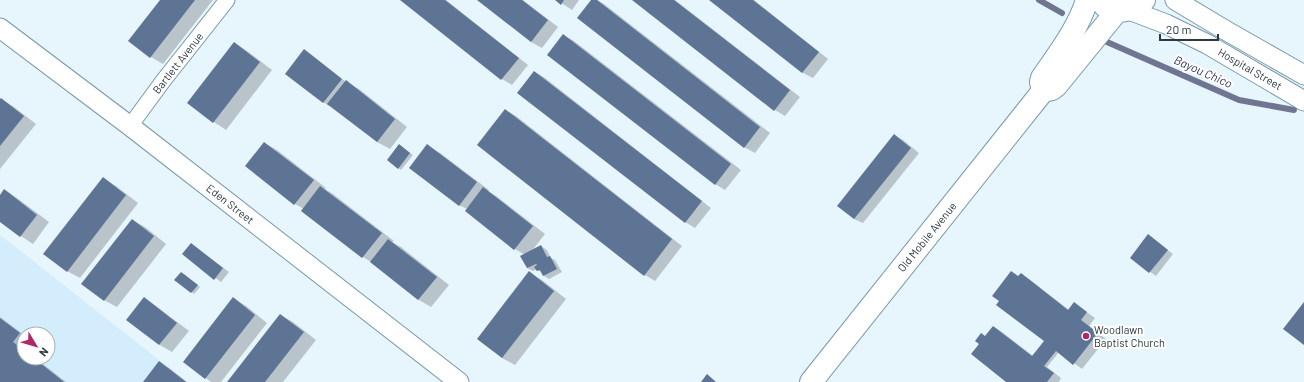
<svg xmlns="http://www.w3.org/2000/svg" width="1304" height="382" font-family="Barlow,sans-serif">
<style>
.built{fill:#d3edfc;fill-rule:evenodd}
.shadow{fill:#0003}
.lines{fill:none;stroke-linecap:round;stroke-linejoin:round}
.stream{stroke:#707592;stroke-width:6}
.building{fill:#5e7494}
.minor-casing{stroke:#7799ab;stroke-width:17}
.tertiary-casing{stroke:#7799ab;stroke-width:21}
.secondary-casing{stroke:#7799ab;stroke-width:24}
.minor{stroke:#fff;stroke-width:15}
.tertiary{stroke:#fff;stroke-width:19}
.secondary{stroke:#fff;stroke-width:22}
.poi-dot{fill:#b12866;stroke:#fff;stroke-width:1.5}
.labels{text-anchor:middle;stroke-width:4;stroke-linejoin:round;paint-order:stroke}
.street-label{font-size:11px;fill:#2b3940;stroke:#fff}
.poi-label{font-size:11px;fill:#2b3940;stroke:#fff;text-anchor:start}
.water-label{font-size:12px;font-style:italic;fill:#333163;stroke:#fff}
</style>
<rect width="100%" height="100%" fill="#e7f5fd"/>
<path class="built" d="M0 235 187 382H0ZM24 334H48V358H24Z"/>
<g class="shadow">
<path d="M161 0H213L163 64 151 57Z"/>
<path d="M401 0H446L528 65 512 85 502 79Z"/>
<path d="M478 0H523L558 27 542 48 531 42Z"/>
<path d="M557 0H579L572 10Z"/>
<path d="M592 0H597L604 4 770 133 755 153 744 147Z"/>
<path d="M633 0H675L800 97 785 116 775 110Z"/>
<path d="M710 0H754L828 59 813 78 803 73Z"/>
<path d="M563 35 574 41 741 170 725 190 715 184Z"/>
<path d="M235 43 247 51 272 70 226 130 214 122 189 103Z"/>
<path d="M310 54 346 82 359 89 407 127 390 149 377 142 330 105 329 106 323 102Z"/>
<path d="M535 72 545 78 711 208 695 228 685 222Z"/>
<path d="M1 99 14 107 36 124 0 169V101Z"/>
<path d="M505 110 516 116 682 246 655 281 645 275Z"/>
<path d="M895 136 903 140 919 153 863 223 854 219 839 206Z"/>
<path d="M264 143 277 150 326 188 325 189 333 194 394 241 392 242 401 247 449 285 431 307 419 300 371 262 363 257 302 211 304 209 295 204 246 166Z"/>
<path d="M428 146 440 153 489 190 488 191 496 196 545 234 531 252 541 246 547 250 551 258 555 260 562 272 549 279 544 276 542 273 537 269 533 271 527 268 525 255 515 249 467 209 459 205Z"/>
<path d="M402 147 413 155 401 170 388 160Z"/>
<path d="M103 178 116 186 138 203 80 278 67 271Z"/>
<path d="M5 190 17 198 49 222 33 244 21 236 0 220V196Z"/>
<path d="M132 220 145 227 166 244 117 307 104 300Z"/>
<path d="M1149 236 1173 254 1156 276 1131 258Z"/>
<path d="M191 244 229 272 221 282 184 254Z"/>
<path d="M1012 272 1019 277 1021 274 1029 279 1069 310 1074 303 1095 318 1089 326 1106 339 1082 369 1059 352 1047 367 1061 378 1059 382H1008L986 337 994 327 1002 332 1033 356 1045 341Z"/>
<path d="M529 273 542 280 566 299 515 365 502 358Z"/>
<path d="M184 274 200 287 194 294 176 280Z"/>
<path d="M144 298 156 306 189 331 172 352 160 345 128 319Z"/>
<path d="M233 298 246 306 267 323 221 382H211L184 362Z"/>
<path d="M280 315 293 322 316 340 283 382H228Z"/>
<path d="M0 317 24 335V347L23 349H24V358H35L66 382H0Z"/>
<path d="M159 362 169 368 187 382H144Z"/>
</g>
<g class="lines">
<g class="stream">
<path d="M1039 0 1062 13"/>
<path d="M1107 42 1239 100 1294 110"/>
</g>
</g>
<g class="building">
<path d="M160 0H195L150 58 128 41Z"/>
<path d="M400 0H445L519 58 501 80Z"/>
<path d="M477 0H522L548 20 531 42Z"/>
<path d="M555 0H564L561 5Z"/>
<path d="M591 0H597L760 127 744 148 577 18Z"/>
<path d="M632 0H674L790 90 774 111Z"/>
<path d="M709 0H753L819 52 802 73Z"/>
<path d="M563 34 731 164 715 185 547 55Z"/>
<path d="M234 42 260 62 213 123 187 103Z"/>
<path d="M304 49 342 79 323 103 285 74Z"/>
<path d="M534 71 702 201 685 223 517 93Z"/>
<path d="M346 80 395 119 377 142 327 104Z"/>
<path d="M1 98 24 116 0 146V99Z"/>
<path d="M505 109 672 239 644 276 477 145Z"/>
<path d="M894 134 911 148 854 219 837 206Z"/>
<path d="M264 142 314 180 294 205 245 166Z"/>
<path d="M399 144 410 153 398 169 387 160Z"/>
<path d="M427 144 477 182 459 206 409 168Z"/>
<path d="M103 177 126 195 67 272 43 254Z"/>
<path d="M320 186 382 233 362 258 301 211Z"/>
<path d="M483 187 533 226 514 250 465 211Z"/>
<path d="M4 189 37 215 20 237 0 222V195Z"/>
<path d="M132 219 154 236 104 301 81 284Z"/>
<path d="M1148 234 1168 250 1149 273 1130 258Z"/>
<path d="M388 239 437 277 418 300 370 262Z"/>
<path d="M191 243 223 268 214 280 182 254Z"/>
<path d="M541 245 547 257 550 256 557 269 543 276 540 270 537 271 534 267 537 265 536 264 527 268 520 256Z"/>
<path d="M529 271 554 291 502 358 477 339Z"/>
<path d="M1011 271 1018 276 1021 273 1068 310 1074 302 1087 312 1081 320 1098 333 1073 365 1056 351 1044 366 1054 373 1047 382H1006L971 354 979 344 975 341 981 333 985 336 993 326 1032 356 1044 341 996 305 999 301 992 296Z"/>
<path d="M181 272 198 285 191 293 174 280Z"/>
<path d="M144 297 177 323 159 345 126 320Z"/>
<path d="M233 297 255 315 205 379 183 362Z"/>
<path d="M1304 302V345L1283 329Z"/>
<path d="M280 314 304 332 265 382H227Z"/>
<path d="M0 318 20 333 13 342 24 350V358H34L64 382H0Z"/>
<path d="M159 361 186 382H143Z"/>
<path d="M707 374 716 382H701Z"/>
</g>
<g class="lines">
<defs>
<path id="minor" d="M130 126 163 81 227 0"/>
<g id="tertiary">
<path d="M1175 0 1225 30 1304 75"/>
<path d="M1129 10 1166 24 1207 44 1304 101"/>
<path d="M0 28 130 126 459 382"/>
</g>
<g id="secondary">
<path d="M1105 6C1118 14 1133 11 1144 0"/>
<path d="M1043 91 1041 82 1042 78C1059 53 1078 29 1087 0"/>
<path d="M811 382 1043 91 1052 89 1056 86 1117 11"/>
</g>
</defs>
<use href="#minor" class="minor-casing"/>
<use href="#tertiary" class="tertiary-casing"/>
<use href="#secondary" class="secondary-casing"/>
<use href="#minor" class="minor"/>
<use href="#tertiary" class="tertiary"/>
<use href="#secondary" class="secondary"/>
</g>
<circle class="poi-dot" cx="1086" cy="336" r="4"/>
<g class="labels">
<g class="street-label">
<text transform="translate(178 63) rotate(-52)" y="4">Bartlett Avenue</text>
<text transform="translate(1250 69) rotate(30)" y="4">Hospital Street</text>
<text transform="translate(230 204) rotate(38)" y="4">Eden Street</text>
<text transform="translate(927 237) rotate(-51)" y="4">Old Mobile Avenue</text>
</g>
<g class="poi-label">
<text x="1094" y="334">Woodlawn<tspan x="1094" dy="13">Baptist Church</tspan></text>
</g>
<g class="water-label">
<text transform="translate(1203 72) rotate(24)" y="4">Bayou Chico</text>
</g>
</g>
<g transform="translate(36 346) rotate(128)"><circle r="19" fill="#ffffff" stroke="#aab0b3"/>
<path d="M0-3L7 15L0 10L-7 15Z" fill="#b12866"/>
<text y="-6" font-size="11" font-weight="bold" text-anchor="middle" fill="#2b3940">N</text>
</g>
<path d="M1160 34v6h58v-6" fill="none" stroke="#2b3940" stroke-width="2"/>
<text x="1166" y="34" font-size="12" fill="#2b3940" stroke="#ffffff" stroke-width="3" paint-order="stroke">20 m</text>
</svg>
